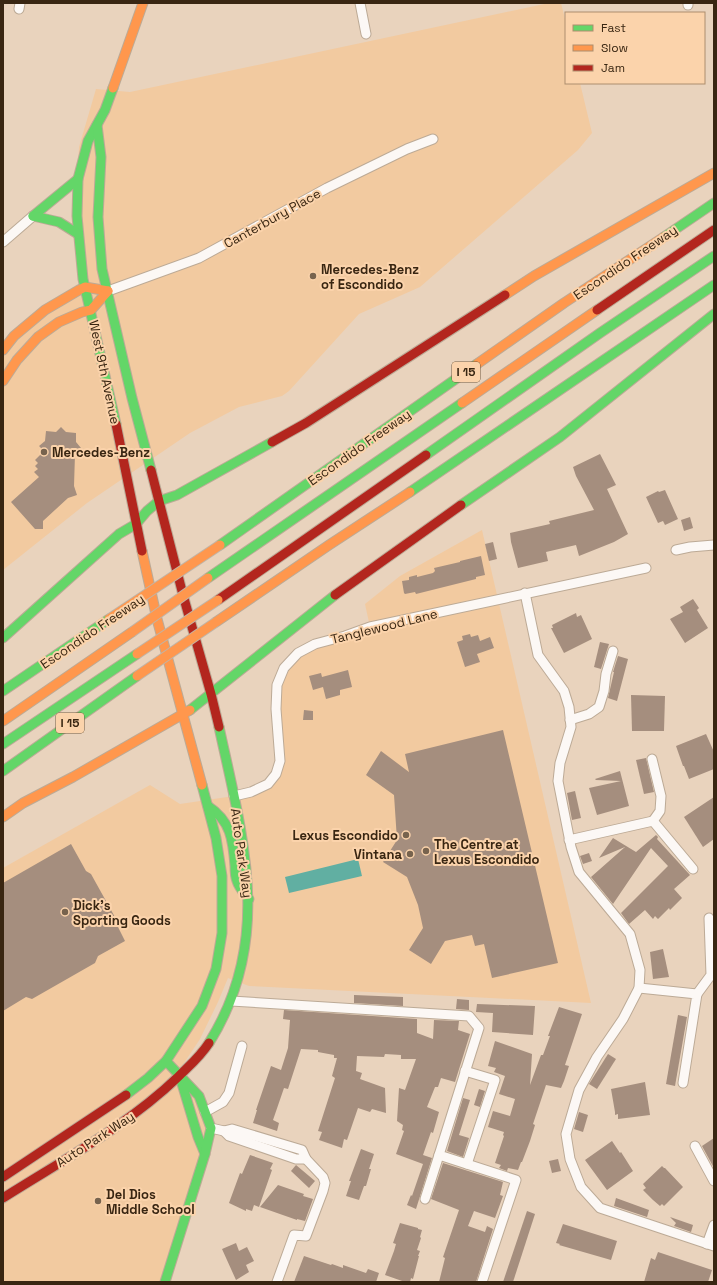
<svg xmlns="http://www.w3.org/2000/svg" width="717" height="1285" font-family="'Space Grotesk',sans-serif">
<style>
.built{fill:#f2caa0}
.water{fill:#61afa2}
.building{fill:#a58e7e}
.lines{fill:none;stroke-linecap:round;stroke-linejoin:round}
.street-casing{stroke:#bcaa96;stroke-width:11}
.fast-casing{stroke:#bcaa96;stroke-width:11}
.slow-casing{stroke:#bcaa96;stroke-width:11}
.jam-casing{stroke:#bcaa96;stroke-width:11}
.street{stroke:#fcf8f5;stroke-width:9}
.fast{stroke:#63d668;stroke-width:9}
.slow{stroke:#ff974d;stroke-width:9}
.jam{stroke:#b3261e;stroke-width:9}
.slow-bridge-casing{stroke:#c0b4a7;stroke-width:11;stroke-linecap:butt}
.slow-bridge{stroke:#ff974d;stroke-width:9}
.poi-dot{fill:#77634e;stroke:#fbd3ab;stroke-width:1.5}
.labels{text-anchor:middle;stroke-width:4;stroke-linejoin:round;paint-order:stroke}
.shield{fill:#fbd3ab;stroke:#735a40;stroke-width:1}
.shield-label{font-size:12px;font-weight:bold;fill:#392612}
.street-label{font-size:13px;fill:#392612;stroke:#fbd3ab}
.poi-label{font-size:13px;font-weight:bold;fill:#392612;stroke:#fbd3ab;text-anchor:start}
</style>
<rect width="100%" height="100%" fill="#e9d3bd"/>
<g class="built">
<path d="M549 3H561L566 23V83H580L592 133 578 150 420 287 359 314 289 391 282 396 274 398 239 407 190 433 87 503 3 570V351L10 340 87 288 75 209 79 147 96 89 130 92Z"/>
<path d="M482 530 591 1003 249 986 228 978 218 1002 200 1039 182 1066 211 1128 165 1282H3V868L150 785 180 804 234 796 251 792 276 774 277 685 298 653 370 627 365 604 400 576Z"/>
</g>
<path class="water" d="M358 859 362 876 289 893 285 877Z"/>
<g class="building">
<path d="M61 427 66 432 76 433V442L81 448 75 454 74 486 77 495 68 498 43 521V529H35L11 502 39 477 34 472 38 469 35 466 38 463 35 460 44 451 39 446 45 441 46 431 56 432Z"/>
<path d="M600 454 616 485 607 489 628 534 614 542 579 556 576 545 546 552 548 561 518 568 511 542 510 533 550 524 549 521 594 510 576 476 573 467Z"/>
<path d="M665 490 678 519 665 525 663 521 658 523 646 497 658 491 659 492Z"/>
<path d="M690 517 693 528 684 531 681 520Z"/>
<path d="M493 542 497 559 489 561 485 544Z"/>
<path d="M481 556 485 575 476 577V579L416 594 415 592 405 594 404 593 402 581 409 580V577L417 575V577L433 573 435 571 434 568 460 562V561Z"/>
<path d="M693 599 699 608 697 610 708 628 685 643 670 619 683 612 680 607Z"/>
<path d="M576 613 577 617 581 615 592 639 564 653 551 628H553L552 625Z"/>
<path d="M470 634 471 637 478 635 480 641 490 637 494 648 477 654 480 662 465 667 457 642 463 640 462 636Z"/>
<path d="M600 642 609 644 601 669 594 667Z"/>
<path d="M618 656 628 659 617 701 608 698 614 672H613Z"/>
<path d="M348 670 352 687 340 690V695L326 699 323 687 313 690 309 676 321 673 322 677Z"/>
<path d="M631 695 665 696 664 731H632Z"/>
<path d="M304 710 313 711V720H303Z"/>
<path d="M503 730 558 963 492 978 484 944 475 946 472 935 445 941 431 964 409 950 423 928 418 905 407 877 383 862 397 840 394 795 366 775 381 751 409 772 405 754Z"/>
<path d="M706 734 714 752V769L689 779 684 766H683L676 746Z"/>
<path d="M646 758 654 792 644 794 636 760Z"/>
<path d="M620 771 629 806 597 815 589 788 621 781 596 780 595 779Z"/>
<path d="M575 791 581 818 572 820 567 793Z"/>
<path d="M714 797V839L703 847 684 817Z"/>
<path d="M656 835 658 837 657 839 690 875 674 889 682 898 670 910 669 908 658 919 655 916 653 919 645 910 629 924 621 913 668 866 651 848 613 904 591 877 625 847 599 858 613 838 636 852Z"/>
<path d="M71 844 86 871 91 874 116 919V923L125 941 98 956 95 963 32 999 26 997 3 1011V883Z"/>
<path d="M589 853 592 861 583 864 580 856Z"/>
<path d="M663 949 669 977 653 979 650 952Z"/>
<path d="M354 995 403 997V1006L354 1003Z"/>
<path d="M457 999 469 1000V1010L456 1009Z"/>
<path d="M477 1004 535 1006 533 1035 492 1032 493 1013 476 1012Z"/>
<path d="M559 1007 582 1014 565 1065 569 1066 564 1081 561 1088 546 1085 533 1124 535 1125 530 1141 522 1162H521L518 1170 508 1168 507 1171 499 1168 501 1165 495 1163 504 1136 503 1135 504 1132 488 1127 493 1111 510 1116 515 1099 499 1094 505 1076 494 1072 496 1068 488 1066 495 1041 532 1054 530 1085 541 1055H543L550 1036H548Z"/>
<path d="M284 1010 417 1019V1033L433 1039 434 1020 459 1021 458 1030 470 1034 455 1082 441 1078 438 1087H435L427 1107 439 1112 433 1133 431 1132 423 1155 432 1158 416 1209 407 1205 411 1195 412 1196 423 1164 396 1154 404 1131 402 1130 403 1125 397 1121 399 1088 405 1090 416 1059H401V1055L385 1054 384 1057 357 1056 356 1071 362 1073 360 1079 385 1088 386 1113 372 1109 370 1112 358 1108 347 1140 344 1139 342 1148 319 1140 322 1132 318 1131 335 1078 332 1076 337 1058H334V1055L318 1052V1050L301 1049 288 1089 284 1088 273 1120 279 1123 277 1131 253 1123 257 1110H256L271 1066 281 1070 288 1048 290 1020 283 1019Z"/>
<path d="M678 1015 687 1017 675 1086 666 1084Z"/>
<path d="M608 1054 616 1059 597 1089 589 1084Z"/>
<path d="M645 1082 650 1115 618 1119V1114L615 1115V1112L611 1089Z"/>
<path d="M479 1089 485 1091 480 1107 474 1105Z"/>
<path d="M463 1098 470 1100 459 1135 469 1138 463 1157 447 1151Z"/>
<path d="M579 1112 588 1115 583 1132 574 1129Z"/>
<path d="M714 1138V1168L702 1146Z"/>
<path d="M612 1141 620 1153 621 1152 633 1171 607 1190 585 1160Z"/>
<path d="M361 1149 374 1154 369 1169H371L366 1186H364L359 1200 346 1196 351 1181H349Z"/>
<path d="M250 1155 273 1163 270 1169 272 1170 259 1207 254 1205 252 1211 246 1209V1211L229 1203 240 1173 242 1174Z"/>
<path d="M558 1159 561 1171 552 1173 549 1161Z"/>
<path d="M443 1163 503 1182 500 1195 503 1196 495 1218 474 1211 468 1226 485 1232 487 1226 493 1229 476 1282H439L445 1258 443 1257 459 1210 431 1199Z"/>
<path d="M296 1165 315 1181 309 1188 291 1171Z"/>
<path d="M662 1166 664 1168H665L683 1187 664 1206 662 1204 660 1206 653 1200 643 1190 646 1188 643 1184Z"/>
<path d="M278 1185 304 1194 303 1196 313 1199 305 1221 297 1219V1220L260 1207Z"/>
<path d="M616 1198 649 1210 647 1217 614 1206Z"/>
<path d="M527 1211 535 1214 513 1282H503Z"/>
<path d="M670 1217 693 1225 691 1232 674 1226 676 1223Z"/>
<path d="M400 1223 418 1228V1229L422 1230 420 1237 421 1238 417 1250 420 1251 418 1256H419L413 1279 411 1278 410 1282H405L385 1275 394 1251 396 1244 393 1243Z"/>
<path d="M563 1224 617 1241 611 1260 559 1245 560 1244 556 1243Z"/>
<path d="M236 1243 239 1251 247 1247 254 1261 246 1265 249 1272 236 1280 222 1249Z"/>
<path d="M658 1252 712 1270 708 1282H644L651 1258 655 1260Z"/>
<path d="M304 1256 331 1265 332 1264 343 1268V1265L366 1273 368 1269 379 1273 376 1282H294Z"/>
</g>
<g class="lines">
<defs>
<g id="street">
<path d="M360 3 366 34"/>
<path d="M688 3V5"/>
<path d="M19 9 20 3"/>
<path d="M3 242 33 216"/>
<path d="M108 291 199 258 327 188 407 149 433 139"/>
<path d="M676 550 690 547 714 545"/>
<path d="M525 593 538 655 564 691 569 707 571 727 560 763 558 781 571 847 579 872 630 934 640 970 639 988 623 1019 597 1057 579 1090 566 1134 570 1159 581 1187 600 1208 714 1246"/>
<path d="M570 720 589 714 599 707 604 691 606 674 613 651"/>
<path d="M652 759 661 796 660 811 653 821"/>
<path d="M234 796 251 792 268 784 276 774 280 761 276 709 277 685 284 668 298 653 315 644 345 636 370 627 646 568"/>
<path d="M569 840 653 821 693 869"/>
<path d="M639 988 697 994 683 1083"/>
<path d="M697 994 711 975 709 918"/>
<path d="M231 1001 469 1016 479 1028 439 1155 516 1180 482 1282"/>
<path d="M465 1071 495 1080 467 1164"/>
<path d="M205 1112 223 1102 229 1093 242 1046"/>
<path d="M211 1128 224 1131 232 1129 302 1150 306 1159 323 1177 325 1183 323 1191 306 1236 294 1235 277 1282"/>
<path d="M224 1131 229 1136 296 1159H306"/>
<path d="M695 1146 714 1181"/>
<path d="M425 1199 439 1155"/>
<path d="M707 1244 714 1225"/>
</g>
<g id="fast">
<path d="M113 88 105 110 88 141 78 179 77 216 83 279 116 424"/>
<path d="M97 125 101 157 98 217 102 269 132 398 151 470"/>
<path d="M33 216 78 179"/>
<path d="M33 216 59 222 78 234"/>
<path d="M664 237 714 203"/>
<path d="M426 455 600 333 714 256"/>
<path d="M410 492 714 285"/>
<path d="M461 505 560 437 714 314"/>
<path d="M220 545 477 364"/>
<path d="M208 578 462 403"/>
<path d="M3 638 119 534 136 524 147 511 159 501 177 495 272 442"/>
<path d="M3 691 109 619"/>
<path d="M190 710 335 595"/>
<path d="M3 744 137 654"/>
<path d="M3 771 137 676"/>
<path d="M208 806C231 821 233 840 235 866 235 871 235 876 237 881 239 888 244 893 249 899"/>
<path d="M209 1043C274 939 243 838 219 727"/>
<path d="M180 1077 198 1137 205 1154"/>
<path d="M126 1095 148 1078 166 1061 202 1006 216 969 222 933V876L216 838 202 785"/>
<path d="M165 1282 205 1154 211 1128 199 1096 166 1061"/>
</g>
<g id="slow">
<path d="M113 88 143 3"/>
<path d="M505 295 534 276 714 173"/>
<path d="M3 350 14 336 45 310 79 290 85 287 108 291"/>
<path d="M477 364 564 303 664 237"/>
<path d="M3 381 17 360 38 337 59 322 82 312 91 310 108 291"/>
<path d="M462 403 597 310"/>
<path d="M142 551 157 619 202 785"/>
<path d="M216 622 329 545 410 492"/>
<path d="M3 721 132 632"/>
<path d="M3 817 23 803 73 777 190 710"/>
</g>
<g id="jam">
<path d="M597 310 714 230"/>
<path d="M116 424 142 551"/>
<path d="M272 442 306 423 505 295"/>
<path d="M151 470 183 595 211 694 219 727"/>
<path d="M335 595 461 505"/>
<path d="M218 600 426 455"/>
<path d="M3 1177 126 1095"/>
<path d="M3 1198C63 1160 127 1126 178 1077 189 1066 200 1057 209 1043"/>
</g>
</defs>
<use href="#street" class="street-casing"/>
<use href="#fast" class="fast-casing"/>
<use href="#slow" class="slow-casing"/>
<use href="#jam" class="jam-casing"/>
<use href="#street" class="street"/>
<use href="#fast" class="fast"/>
<use href="#slow" class="slow"/>
<use href="#jam" class="jam"/>
<defs>
<g id="slow-bridge">
<path d="M109 619 220 545"/>
<path d="M132 632 208 578"/>
<path d="M137 654 218 600"/>
<path d="M137 676 216 622"/>
</g>
</defs>
<use href="#slow-bridge" class="slow-bridge-casing"/>
<use href="#slow-bridge" class="slow-bridge"/>
</g>
<g class="poi-dot">
<circle cx="313" cy="276" r="4"/>
<circle cx="44" cy="452" r="4"/>
<circle cx="406" cy="835" r="4"/>
<circle cx="426" cy="851" r="4"/>
<circle cx="410" cy="854" r="4"/>
<circle cx="65" cy="912" r="4"/>
<circle cx="98" cy="1201" r="4"/>
</g>
<g class="labels">
<g class="shield">
<rect x="452" y="362" width="28" height="20" rx="3"/>
<rect x="56" y="713" width="28" height="20" rx="3"/>
</g>
<g class="shield-label">
<text x="466" y="376">I 15</text>
<text x="70" y="727">I 15</text>
</g>
<g class="street-label">
<text transform="translate(272 218) rotate(-29)" y="5">Canterbury Place</text>
<text transform="translate(625 262) rotate(-34)" y="5">Escondido Freeway</text>
<text transform="translate(105 372) rotate(78)" y="5">West 9th Avenue</text>
<text transform="translate(359 447) rotate(-35)" y="5">Escondido Freeway</text>
<text transform="translate(384 626) rotate(-14)" y="5">Tanglewood Lane</text>
<text transform="translate(92 631) rotate(-34)" y="5">Escondido Freeway</text>
<text transform="translate(242 853) rotate(82)" y="5">Auto Park Way</text>
<text transform="translate(95 1139) rotate(-33)" y="5">Auto Park Way</text>
</g>
<g class="poi-label">
<text x="321" y="274">Mercedes-Benz<tspan x="321" dy="15">of Escondido</tspan></text>
<text x="52" y="457">Mercedes-Benz</text>
<text x="398" y="840" text-anchor="end">Lexus Escondido</text>
<text x="434" y="849">The Centre at<tspan x="434" dy="15">Lexus Escondido</tspan></text>
<text x="402" y="859" text-anchor="end">Vintana</text>
<text x="73" y="910">Dick's<tspan x="73" dy="15">Sporting Goods</tspan></text>
<text x="106" y="1199">Del Dios<tspan x="106" dy="15">Middle School</tspan></text>
</g>
</g>
<rect width="717" height="1285" fill="none" stroke="#392612" stroke-width="8"/>
<rect x="565" y="12" width="140" height="72" fill="#fbd3ab" stroke="#ad8e6e"/>
<rect x="573" y="25" width="20" height="6" fill="#63d668" stroke="#ad8e6e"/>
<text x="601" y="32" font-size="12" fill="#392612">Fast</text>
<rect x="573" y="45" width="20" height="6" fill="#ff974d" stroke="#ad8e6e"/>
<text x="601" y="52" font-size="12" fill="#392612">Slow</text>
<rect x="573" y="65" width="20" height="6" fill="#b3261e" stroke="#ad8e6e"/>
<text x="601" y="72" font-size="12" fill="#392612">Jam</text>
</svg>
